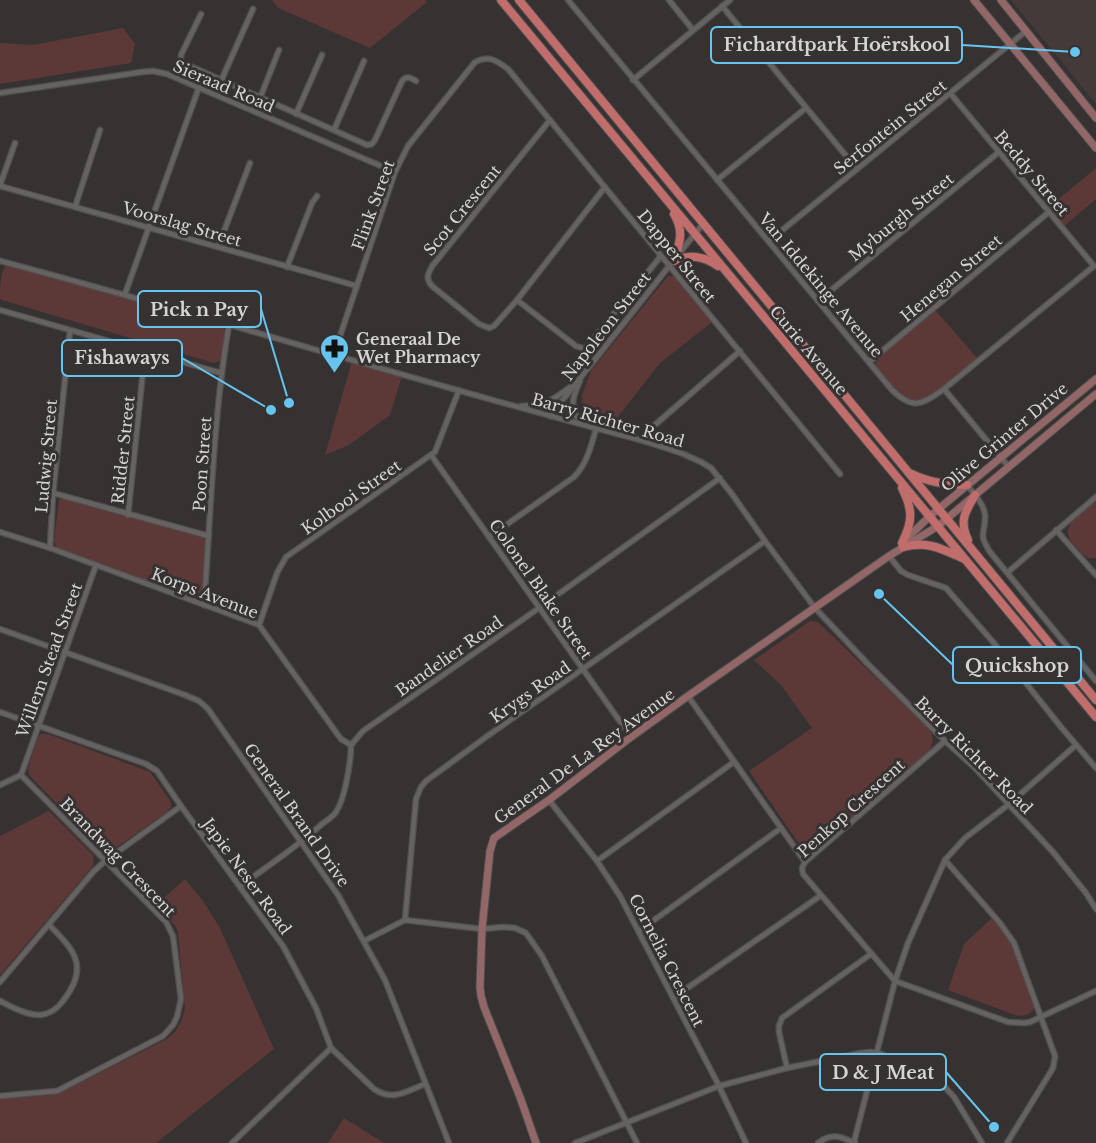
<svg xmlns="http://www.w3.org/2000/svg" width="1096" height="1143" font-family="'Libre Baskerville',serif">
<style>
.built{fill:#443a39}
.green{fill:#5c3937}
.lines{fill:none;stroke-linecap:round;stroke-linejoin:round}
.street-casing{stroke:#514e4e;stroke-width:7}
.secondary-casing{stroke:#514e4e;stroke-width:9}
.primary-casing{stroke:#514e4e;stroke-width:10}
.street{stroke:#666262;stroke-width:4.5}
.secondary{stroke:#936767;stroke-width:7}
.primary{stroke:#c06d6c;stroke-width:8}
.labels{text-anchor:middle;stroke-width:6;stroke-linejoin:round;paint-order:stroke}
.street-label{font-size:16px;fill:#d5d3d3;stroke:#363232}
.poi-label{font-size:16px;font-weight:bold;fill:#d5d3d3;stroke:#363232;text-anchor:start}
.leader{fill:none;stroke:#66c4ef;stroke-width:2}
.callout-dot{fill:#66c4ef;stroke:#363232;stroke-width:2}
.callout{fill:#363232;stroke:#66c4ef;stroke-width:2}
.callout-label{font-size:18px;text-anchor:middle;font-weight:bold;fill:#d5d3d3}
</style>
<rect width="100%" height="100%" fill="#363232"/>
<path class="built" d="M1011 0H1096V104Z"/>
<g class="green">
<path d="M272 0H425L427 2 370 48 278 8Z"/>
<path d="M123 28 135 44 131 63 0 84V43L33 45Z"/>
<path d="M1096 168V199L1063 227 1048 208Z"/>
<path d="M12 261 221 324 225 331 222 360 214 363 2 300 0 298C0 286 0 265 12 261Z"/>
<path d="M668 276H674L712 322 660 363 620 414 615 426 590 420 584 412 582 404V395L591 371Z"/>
<path d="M936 311 977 358 930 397C903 409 891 384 876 367V362L880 356Z"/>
<path d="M352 361 402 376 390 415 349 445 325 455Z"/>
<path d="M64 498 203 537 206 542 202 592 200 596 192 597 57 548 54 541 59 500Z"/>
<path d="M1096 502V558C1088 559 1085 557 1079 550 1076 546 1069 540 1068 535 1065 521 1087 509 1096 502Z"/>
<path d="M810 621 818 622 931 731C934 740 933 744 929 751L813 850 807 851 802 848 749 771 812 728 781 685 754 660Z"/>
<path d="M41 734H48L150 772 171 802V807L167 812 111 851 102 850 29 775 28 768 38 738Z"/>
<path d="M49 811 93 855 94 861 92 867 0 975V836Z"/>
<path d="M185 879 203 901 220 928 274 1049 156 1143H0V1099L51 1095 64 1091 167 1039 175 1032 181 1022 185 1009 178 932 176 927 156 905Z"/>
<path d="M992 918 1011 941 1019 959 1035 1004C1033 1015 1027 1015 1018 1016L948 990 964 944Z"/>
<path d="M344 1118 384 1143H328Z"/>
</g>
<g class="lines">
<defs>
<g id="street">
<path d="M568 0 892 390C914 411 922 404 944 389L1094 266"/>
<path d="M669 0 693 30"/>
<path d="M722 6 857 169"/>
<path d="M201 14 181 55V62L367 145 372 144 375 140 402 81C407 75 411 78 416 81"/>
<path d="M633 80 730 0"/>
<path d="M221 81 253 9"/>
<path d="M0 93 142 72 153 71 167 74 395 172"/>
<path d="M950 93 1094 266"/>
<path d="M260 98 279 50"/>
<path d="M296 114 322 55"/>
<path d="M550 120 433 265C428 273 425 278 432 286L479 324 489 328 494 326 517 300 605 187"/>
<path d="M334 130 364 61"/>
<path d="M717 180 806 108"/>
<path d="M0 185 15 143"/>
<path d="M0 186 357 286"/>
<path d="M75 207 100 130"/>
<path d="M769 241 1026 31"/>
<path d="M218 247 250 163"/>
<path d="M677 256 703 224"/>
<path d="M0 261C215 318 428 385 644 441L681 453 701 462 711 468 732 494 765 541 815 608 867 663 945 741 975 768 1053 852 1086 893 1096 909"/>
<path d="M287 267 312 203 317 196"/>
<path d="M125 294 204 73"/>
<path d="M517 300 576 346 585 349 661 256"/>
<path d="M818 301 999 152"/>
<path d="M0 310 221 373"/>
<path d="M334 354 395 172 408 146 475 62C488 55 496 60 508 69L840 474"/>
<path d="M869 362 1049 212"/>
<path d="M580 381C572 398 569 409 581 423"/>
<path d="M944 389 1008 466"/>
<path d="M521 406C547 405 553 400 573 385"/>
<path d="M550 416 670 265"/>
<path d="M644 441 649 430 740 351"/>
<path d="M431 455 631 737"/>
<path d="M967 485C974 494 984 504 985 515 986 535 977 531 990 552L1096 681"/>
<path d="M53 493 209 536"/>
<path d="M128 515 145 352"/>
<path d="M1056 530 1096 575"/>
<path d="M0 532 50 548 259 625 338 735 341 739 351 745"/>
<path d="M489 537 574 477C587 464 591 446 596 429"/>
<path d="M50 548 53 493 70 331"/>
<path d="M889 556 901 571 908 575 946 588 993 642 1061 727 1096 768"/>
<path d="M1008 572 1096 497"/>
<path d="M204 605C211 512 213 417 229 325"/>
<path d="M259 625 277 573 286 557 435 452 459 390"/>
<path d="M0 629 185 695 199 701 208 709 338 895 385 980 449 1143"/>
<path d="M688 696 805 862"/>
<path d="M0 712 146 764 157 771 181 806 283 946 316 1008 331 1048 374 1089C393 1102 407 1091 425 1084"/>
<path d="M945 741 805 862 802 868 803 874 895 981 1008 1022 1024 1023 1030 1022 1096 991"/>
<path d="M0 785 21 775 96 565"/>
<path d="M549 800 597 861 620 896 717 1082 746 1143"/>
<path d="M945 860 1000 923 1014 943 1055 1056 1053 1068 1007 1143"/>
<path d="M597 861 734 762"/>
<path d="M240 886C268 866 297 847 322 824 327 820 333 817 336 812 345 799 351 761 351 745L363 731 539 608 720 478"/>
<path d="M405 920 416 799 421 787 426 781 486 737 765 541"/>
<path d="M639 931 781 828"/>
<path d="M364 941 405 920 482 929 503 927 515 928 526 933 542 956 637 1143"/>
<path d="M0 982 93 872 105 861 181 806"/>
<path d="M673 998 820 896"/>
<path d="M0 1001C12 1007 26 1015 40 1015 50 1014 57 1009 63 1001 89 968 76 951 49 925"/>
<path d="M787 1068 779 1032V1026L782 1018 871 954"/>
<path d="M0 1096 57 1091 163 1036 173 1025 177 1017 181 999 173 936 166 922 21 775"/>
<path d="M854 1142 895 981 908 943 945 860 965 838 1008 805 1076 745"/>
<path d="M232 1143 331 1048"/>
<path d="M575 1143 719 1086 787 1068 861 1053 871 1052 881 1054 902 1063 942 1084 954 1097 982 1143"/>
<path d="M818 1143C832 1132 841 1137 855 1143"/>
</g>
<g id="secondary">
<path d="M974 0 1096 148"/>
<path d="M1001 0 1096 118"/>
<path d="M904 541 930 516 1096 379"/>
<path d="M536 1143 520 1097 484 1007 481 996 480 987 482 929 490 851 494 838 549 800 631 737 688 696 889 556 938 526 1096 394"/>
</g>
<g id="primary">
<path d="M501 0 1096 717"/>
<path d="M519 0 1096 700"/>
<path d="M674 214C684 231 680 241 675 259"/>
<path d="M674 261C691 254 703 256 718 266"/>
<path d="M912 474C930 483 948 485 967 485"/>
<path d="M902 488C913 510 913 521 902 543"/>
<path d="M968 540C959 521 965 512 975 495"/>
<path d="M903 547C928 541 940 548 962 558"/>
</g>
</defs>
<use href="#street" class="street-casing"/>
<use href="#secondary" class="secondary-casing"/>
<use href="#primary" class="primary-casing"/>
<use href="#street" class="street"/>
<use href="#secondary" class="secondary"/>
<use href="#primary" class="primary"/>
</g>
<defs>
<symbol id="pharmacy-pin" viewBox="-11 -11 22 30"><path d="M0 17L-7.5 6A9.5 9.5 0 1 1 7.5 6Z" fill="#66c4ef" stroke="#363232"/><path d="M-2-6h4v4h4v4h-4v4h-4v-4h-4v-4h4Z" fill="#111"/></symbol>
</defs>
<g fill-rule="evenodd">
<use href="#pharmacy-pin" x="318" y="332" width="33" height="45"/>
</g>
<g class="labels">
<g class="street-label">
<text transform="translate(224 86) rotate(23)" y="6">Sieraad Road</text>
<text transform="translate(890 127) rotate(-39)" y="6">Serfontein Street</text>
<text transform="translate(1032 173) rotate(50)" y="6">Beddy Street</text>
<text transform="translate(373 205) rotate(-70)" y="6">Flink Street</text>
<text transform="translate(462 210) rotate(-51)" y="6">Scot Crescent</text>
<text transform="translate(901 217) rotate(-39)" y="6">Myburgh Street</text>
<text transform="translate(182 224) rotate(16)" y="6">Voorslag Street</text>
<text transform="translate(677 256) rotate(51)" y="6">Dapper Street</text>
<text transform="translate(951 278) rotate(-40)" y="6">Henegan Street</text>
<text transform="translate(821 285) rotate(50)" y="6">Van Iddekinge Avenue</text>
<text transform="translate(606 326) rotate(-52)" y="6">Napoleon Street</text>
<text transform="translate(809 350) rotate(50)" y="6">Curie Avenue</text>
<text transform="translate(608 420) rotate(16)" y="6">Barry Richter Road</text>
<text transform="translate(1004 437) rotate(-40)" y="6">Olive Grinter Drive</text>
<text transform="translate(123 450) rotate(-84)" y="6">Ridder Street</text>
<text transform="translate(46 456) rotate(-85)" y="6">Ludwig Street</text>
<text transform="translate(202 464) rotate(-86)" y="6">Poon Street</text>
<text transform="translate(351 497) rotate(-35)" y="6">Kolbooi Street</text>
<text transform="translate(541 589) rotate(55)" y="6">Colonel Blake Street</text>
<text transform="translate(205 593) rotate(21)" y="6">Korps Avenue</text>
<text transform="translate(449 656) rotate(-35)" y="6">Bandelier Road</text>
<text transform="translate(49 660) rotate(-70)" y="6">Willem Stead Street</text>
<text transform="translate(530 692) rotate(-35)" y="6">Krygs Road</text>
<text transform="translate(974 755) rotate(45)" y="6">Barry Richter Road</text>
<text transform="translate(584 756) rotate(-36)" y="6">General De La Rey Avenue</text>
<text transform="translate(851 808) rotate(-42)" y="6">Penkop Crescent</text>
<text transform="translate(297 815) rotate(55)" y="6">General Brand Drive</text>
<text transform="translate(118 857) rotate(46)" y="6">Brandwag Crescent</text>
<text transform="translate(247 876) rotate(54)" y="6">Japie Neser Road</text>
<text transform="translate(667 960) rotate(63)" y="6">Cornelia Crescent</text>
</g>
<g class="poi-label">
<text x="356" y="345">Generaal De<tspan x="356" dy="18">Wet Pharmacy</tspan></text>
</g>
</g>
<path class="leader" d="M1075 52L962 45M289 403L261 309M271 410L182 358M879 594L953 665M994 1127L946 1072"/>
<g class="callout-dot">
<circle cx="1075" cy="52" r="6"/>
<circle cx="289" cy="403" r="6"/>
<circle cx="271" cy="410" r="6"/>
<circle cx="879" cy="594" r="6"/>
<circle cx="994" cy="1127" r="6"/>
</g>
<g class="callout">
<rect x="711" y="27" width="251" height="36" rx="6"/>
<rect x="138" y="291" width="123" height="36" rx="6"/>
<rect x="62" y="340" width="120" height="36" rx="6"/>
<rect x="953" y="647" width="128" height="36" rx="6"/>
<rect x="820" y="1054" width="126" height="36" rx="6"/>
</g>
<g class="callout-label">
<text x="837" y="51">Fichardtpark Hoërskool</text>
<text x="199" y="316">Pick n Pay</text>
<text x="122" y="364">Fishaways</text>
<text x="1017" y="672">Quickshop</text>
<text x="883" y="1079">D &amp; J Meat</text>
</g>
</svg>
